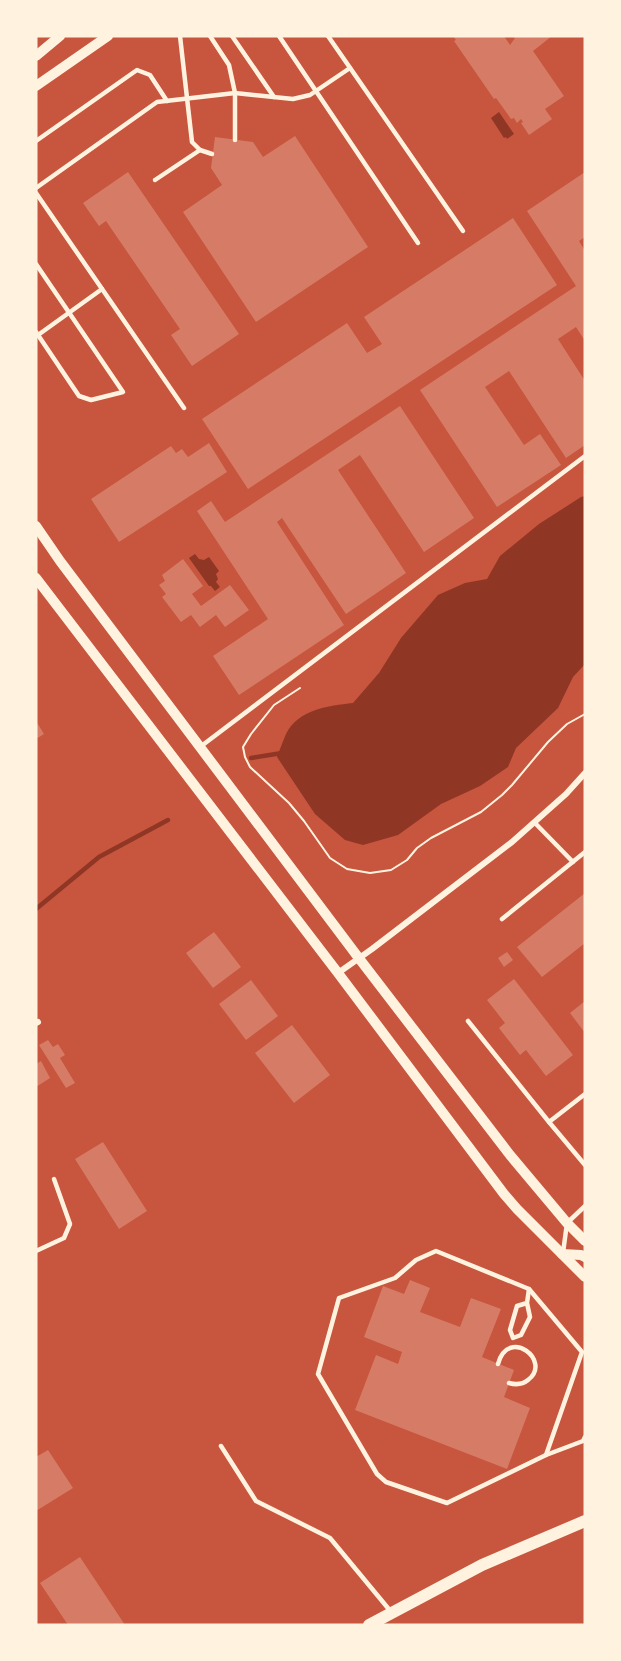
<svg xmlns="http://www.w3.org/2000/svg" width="621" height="1661" font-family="'IBM Plex Sans',sans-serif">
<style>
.water{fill:#8f3625}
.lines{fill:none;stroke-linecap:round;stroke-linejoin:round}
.stream{stroke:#8f3625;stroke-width:4.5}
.building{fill:#d67c66}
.path{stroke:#fff3e0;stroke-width:2}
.service{stroke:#fff3e0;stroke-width:4.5}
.minor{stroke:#fff3e0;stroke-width:6}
.tertiary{stroke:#fff3e0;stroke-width:10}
.secondary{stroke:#fff3e0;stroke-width:12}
</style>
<rect width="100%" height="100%" fill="#c8553d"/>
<g class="water">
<path d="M499 112 514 134 507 139 506 137 504 138 491 118Z"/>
<path d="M585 496V664L573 677 558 708 516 748 508 767 480 786 441 804 398 835 363 845 345 840 315 814 277 757C280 749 283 741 286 734 299 709 328 706 353 703L379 673 401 638 438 595 465 583 487 579 500 556 539 524 581 497Z"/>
<path d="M195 554 199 559 204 560 209 557 219 571 216 574 218 579 216 582 220 587 215 591 211 586H209L189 558Z"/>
</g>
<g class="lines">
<g class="stream">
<path d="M251 758 282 753"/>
<path d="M36 909 99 857 168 820"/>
</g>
</g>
<g class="building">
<path d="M453 36H504L510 45 515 38 510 36H552L533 51 564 96 545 109 552 119 529 135 521 123 523 122 521 119 517 123 514 118 511 119 496 98 494 99 454 41 456 40Z"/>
<path d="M295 136 368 247 256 322 183 212 222 185 211 168 215 137 253 142 263 157Z"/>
<path d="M128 172 239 334 192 366 171 335 180 329 106 221 99 226 83 203Z"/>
<path d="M585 172V237L579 241 585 251V341L576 327 558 339 585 381V445L566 458 509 371 485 387 524 445 540 434 561 465 497 507 420 390 576 286 527 211Z"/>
<path d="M513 218 557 285 248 489 202 419 347 323 367 353 382 344 364 317Z"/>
<path d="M400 406 474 518 424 552 360 455 338 470 406 573 346 614 282 518 277 522 344 625 239 695 213 656 268 619 197 511 211 501 225 522Z"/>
<path d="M209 443 227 472 119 542 91 499 171 446 176 453 182 449 188 457Z"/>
<path d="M183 559 203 586 192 594 201 606 230 585 249 610 225 627 216 615 200 627 191 615 181 622 162 597 166 594 159 585 165 581 162 575Z"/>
<path d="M36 721 44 734 36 739Z"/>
<path d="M585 893V943L542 977 517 947Z"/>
<path d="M214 932 241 967 213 988 186 953Z"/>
<path d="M507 952 513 960 504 967 498 958Z"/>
<path d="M514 979 573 1055 546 1076 526 1050 520 1055 499 1028 505 1023 487 1000Z"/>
<path d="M251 980 278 1016 246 1040 219 1004Z"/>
<path d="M585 1001V1033L570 1013Z"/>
<path d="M292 1025 330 1075 294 1103 255 1053Z"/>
<path d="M48 1040 53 1047 58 1044 65 1055 60 1058 75 1083 66 1088 39 1045Z"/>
<path d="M41 1061 50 1078 36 1087V1064Z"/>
<path d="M103 1142 147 1211 119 1229 75 1159Z"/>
<path d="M410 1280 430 1288 420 1312 460 1327 471 1298 501 1309 482 1357 514 1370 504 1397 530 1408 507 1469 355 1410 376 1355 398 1364 402 1352 364 1337 383 1286 404 1294Z"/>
<path d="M48 1450 73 1488 36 1511V1457Z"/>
<path d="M80 1557 125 1625H68L40 1583Z"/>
</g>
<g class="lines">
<path class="path" d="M300 688 274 705 251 734 243 747 245 757 250 767 289 803 304 821 330 858 347 869 370 873 391 870 407 860 417 848 431 838 481 812 502 795 512 785 548 742 567 724 585 714"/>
<g class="service">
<path d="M180 36 192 142 200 150 212 154"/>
<path d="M210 36 229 65 235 93V140"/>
<path d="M232 36 274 97"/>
<path d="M279 36 418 243"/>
<path d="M328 36 463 231"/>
<path d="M36 141 137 70 150 75 167 101"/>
<path d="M155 180 200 150"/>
<path d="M36 188 157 102 235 93 293 99 310 95 350 68"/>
<path d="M36 193 184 408"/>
<path d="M36 264 123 392 91 400 79 396 36 332"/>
<path d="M38 335 102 289"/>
<path d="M200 747 585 456"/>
<path d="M535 823 573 862"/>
<path d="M502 919 585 852"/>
<path d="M468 1021 549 1122 585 1094"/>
<path d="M549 1122 585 1165"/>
<path d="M36 1251 64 1238 70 1224 54 1179"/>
<path d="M436 1251 529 1289 582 1352 546 1455 447 1503 386 1482 377 1474 318 1374 339 1298 395 1278 416 1260Z"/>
<path d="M563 1253 567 1223 585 1206"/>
<path d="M527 1303 517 1306 510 1330 513 1338 521 1335 530 1317 527 1303 529 1289"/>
<path d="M498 1364C508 1326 553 1361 528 1380 522 1385 516 1385 509 1383"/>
<path d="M221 1446 256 1501 330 1538 392 1613"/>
<path d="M546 1455 583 1441 585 1437"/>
</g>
<g class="minor">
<path d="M338 973 372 949 512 842 566 794 585 773"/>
<path d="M36 1023 38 1022"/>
</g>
<g class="tertiary">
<path d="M36 56 60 36"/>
<path d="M36 86 108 36"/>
<path d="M36 526 60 561 358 957 510 1155 567 1223 585 1241"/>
<path d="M36 578 338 973 504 1194 517 1209 585 1277"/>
<path d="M562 1254 581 1255 585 1257"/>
</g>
<path class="secondary" d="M369 1625 482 1565 585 1521"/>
</g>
<rect width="621" height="1661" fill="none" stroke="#fff3e0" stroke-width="75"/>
</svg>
